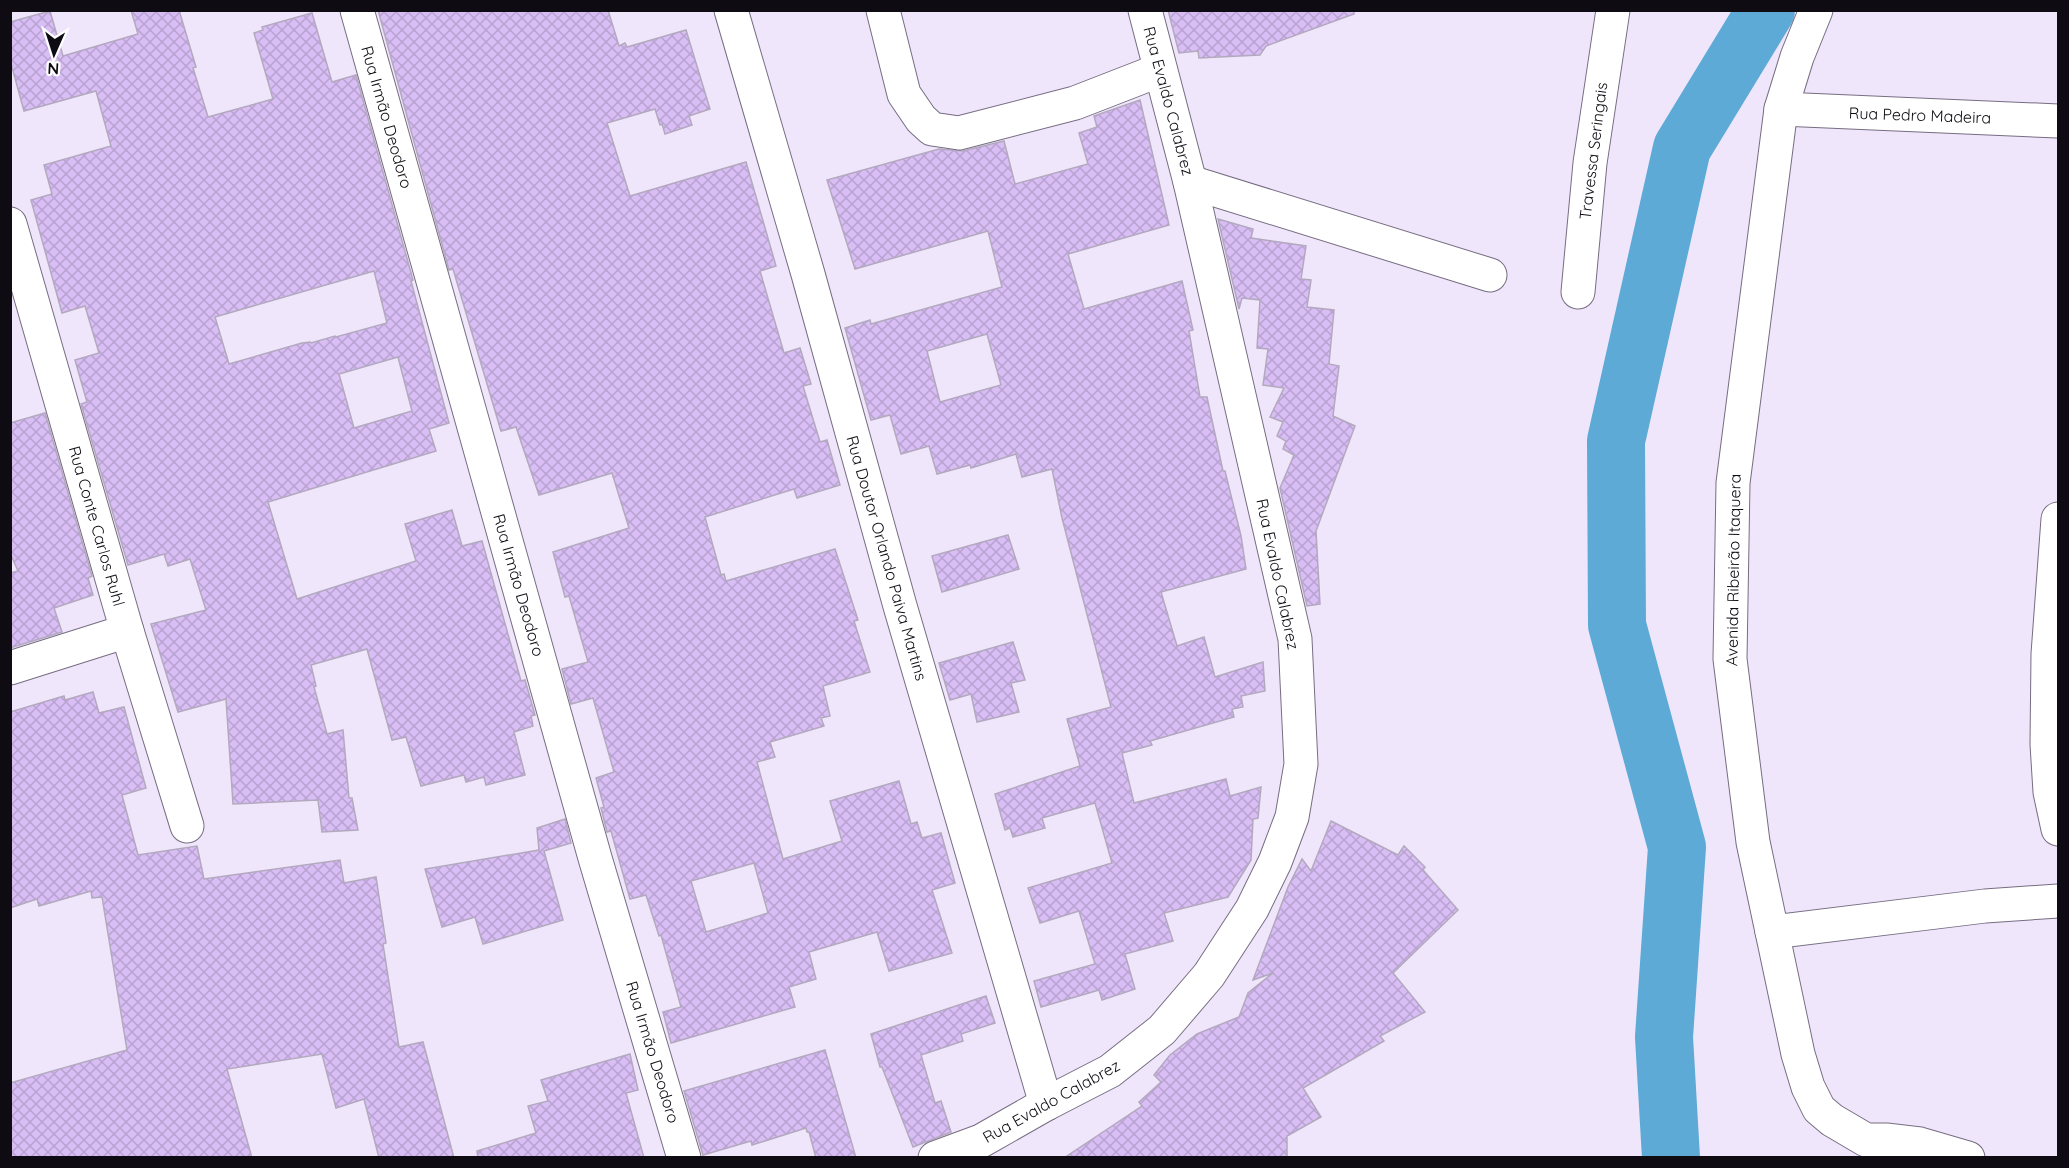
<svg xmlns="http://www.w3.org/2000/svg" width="2069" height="1168" font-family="Quicksand,sans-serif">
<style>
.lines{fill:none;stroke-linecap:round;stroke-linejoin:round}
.river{stroke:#5caad5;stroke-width:58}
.building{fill:url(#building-cross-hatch);stroke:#b3a9be;stroke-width:1.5;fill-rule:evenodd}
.minor-casing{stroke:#776d81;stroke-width:35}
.minor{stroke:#fff;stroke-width:33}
.labels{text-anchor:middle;stroke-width:4.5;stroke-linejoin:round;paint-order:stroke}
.street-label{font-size:16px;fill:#0f0b13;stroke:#fff}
</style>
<defs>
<pattern id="building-cross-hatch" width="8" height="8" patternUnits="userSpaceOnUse" patternTransform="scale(1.5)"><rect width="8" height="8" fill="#d8bef5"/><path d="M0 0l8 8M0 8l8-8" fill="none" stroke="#b8a2d1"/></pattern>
</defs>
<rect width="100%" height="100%" fill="#f0e6fc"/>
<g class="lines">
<path class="river" d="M1671 1158 1664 1037 1677 847 1617 625 1616 441 1682 148 1766 10"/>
</g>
<g class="building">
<path d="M131 10H179L196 67 193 68 208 117 273 99 254 33 263 30 262 27 294 18 312 13 332 82 356 75 413 280 411 281 449 423 429 429 436 451 268 502 297 599 416 561 405 524 452 510 462 546 482 541 521 681 525 680 535 715 531 716 533 726 514 732 525 775 486 785 484 777 466 782 464 775 421 786 406 737 392 740 367 649 311 665 316 686 314 687 327 734 343 730 349 798H352L358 830 322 832 318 800 233 804 226 699 178 712 151 624 206 610 190 559 168 566 164 554 128 565 81 404 87 402 75 360 99 353 85 306 62 313 31 200 52 194 44 165 111 146 96 91 24 111 10 60V22L50 11 63 56 138 34ZM374 271 387 323 336 337 335 336 311 343 310 342 302 343 229 364 215 317ZM398 357 412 411 354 428 339 374Z"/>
<path d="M378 10H608L619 46 625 43 627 47 686 30 710 109 689 116 692 125 665 134 662 124 660 125 655 109 607 123 630 196 746 162 776 266 760 271 784 353 800 348 811 384 803 386 820 442 827 440 840 485 797 498 794 489 705 517 721 575 724 574 726 581 835 549 858 620 854 621 870 672 823 686 830 716 821 718 824 726 770 742 775 757 757 762 783 859 842 841 830 801 899 781 911 824 917 822 922 838 941 833 955 883 932 890 952 953 889 971 877 932 809 952 816 979 789 987 795 1007 671 1043 663 1012 681 1007 661 935 659 936 646 895 630 899 611 831 607 832 601 808 604 807 596 778 614 772 593 698 571 704 562 669 588 662 569 596 565 597 553 552 629 528 612 473 539 495 516 427 501 431 453 269 449 270ZM754 863 768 913 706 932 691 881Z"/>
<path d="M1168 10H1354V14L1266 46 1260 55 1199 58 1198 51 1179 53Z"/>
<path d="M1140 100 1169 225 1068 254 1084 309 1182 281 1193 330 1189 331 1200 397H1207L1223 471H1225L1241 536 1246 569 1161 592 1177 646 1204 637 1215 677 1263 662 1265 691 1241 696 1243 707 1232 709 1234 717 1150 741 1152 745 1122 753 1134 803 1226 779 1230 796 1261 787 1258 818 1253 819 1251 860 1228 897 1164 913 1173 941 1125 954 1135 989 1102 1000 1099 990 1041 1007 1034 981 1095 964 1079 911 1040 923 1028 888 1112 863 1095 803 1042 818 1045 828 1013 837 1010 828 1005 830 995 794 1080 766 1067 719 1111 707 1062 518 1052 469 1022 477 1016 454 971 468 970 465 937 474 929 446 901 454 890 415 871 420 845 328 870 320 871 324 1002 287 988 231 855 269 827 180 939 149 963 151 1004 141 1015 184 1088 164 1079 133 1097 127 1094 116ZM987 334 1001 385 940 402 927 351Z"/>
<path d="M1218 219 1253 229 1251 238 1306 246 1301 279 1311 280 1307 307 1334 310 1329 364 1339 366 1333 416 1355 426 1316 531 1320 604 1307 606 1280 488 1294 455 1283 449 1286 441 1277 436 1283 422 1270 417 1284 388 1263 385 1268 349 1257 348 1260 300 1242 298 1239 309Z"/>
<path d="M45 413 92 576 88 578 93 595 54 608 62 632 10 648V573L18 571 10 553V423Z"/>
<path d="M1008 535 1019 569 942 592 932 556Z"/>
<path d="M1013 642 1025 680 1011 683 1019 712 977 722 971 694 950 700 939 663Z"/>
<path d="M93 692 99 713 124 707 146 788 122 795 138 855 197 846 204 879 340 860 344 883 376 877 386 943 383 944 399 1047 423 1042 454 1158H379L364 1099 336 1108 322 1054 227 1069 252 1158H10V1083L127 1050 102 897 92 898 91 891 39 906 37 899 10 908V712L64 696 65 700Z"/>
<path d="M565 819 571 843 544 851 563 920 483 944 475 917 442 927 425 869 539 850 537 828Z"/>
<path d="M1331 821 1398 855 1404 846 1425 867 1423 870 1458 910 1393 973 1425 1012 1380 1036 1384 1041 1303 1088 1321 1117 1287 1136V1158H1064L1142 1106 1139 1102 1161 1082 1154 1075 1170 1055 1197 1034 1239 1017 1248 993 1273 973 1253 980 1288 887 1302 859 1311 871Z"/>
<path d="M986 996 995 1023 961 1034 963 1041 921 1055 935 1103 941 1101 951 1132 913 1147 882 1067H880L871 1034Z"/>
<path d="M825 1050 856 1158H816L809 1132H807L806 1128 752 1145 751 1141 703 1155 684 1091Z"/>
<path d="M630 1054 638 1090 626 1093 644 1158H478L477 1151 536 1133 528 1106 548 1101 541 1080Z"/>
</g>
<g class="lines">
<defs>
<g id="minor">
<path d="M357 10 595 858 684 1158"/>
<path d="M731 10 808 274 900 606 1046 1104"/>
<path d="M883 10 904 94 921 119 932 129 959 133 1075 103 1160 70"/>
<path d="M1816 10 1797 57 1781 109 1733 483 1730 659 1753 842 1798 1054 1808 1087 1819 1109 1832 1120 1866 1140H1886L1920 1144 1968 1158"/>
<path d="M1781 109 2058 121"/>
<path d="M1190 182 1490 275"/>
<path d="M10 224 127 631 187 826"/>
<path d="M1578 292 1590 163 1613 10"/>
<path d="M2058 519 2048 654 2047 744 2050 792 2058 829"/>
<path d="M10 668 127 631"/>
<path d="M1772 932 1985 906 2058 901"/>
<path d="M935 1158 981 1141 1046 1104 1110 1071 1162 1030 1209 975 1252 909 1275 862 1292 817 1301 764 1295 639 1190 182 1145 10"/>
</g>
</defs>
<use href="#minor" class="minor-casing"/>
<use href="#minor" class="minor"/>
</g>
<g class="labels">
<g class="street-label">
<text transform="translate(1169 101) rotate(75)" y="6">Rua Evaldo Calabrez</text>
<text transform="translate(1920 115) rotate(2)" y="6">Rua Pedro Madeira</text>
<text transform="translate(387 117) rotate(74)" y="6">Rua Irmão Deodoro</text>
<text transform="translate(1593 151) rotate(-83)" y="6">Travessa Seringais</text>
<text transform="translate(97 526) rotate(74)" y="6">Rua Conte Carlos Ruhl</text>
<text transform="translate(887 558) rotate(74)" y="6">Rua Doutor Orlando Paiva Martins</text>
<text transform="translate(1733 570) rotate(-89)" y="6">Avenida Ribeirão Itaquera</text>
<text transform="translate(1278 574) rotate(78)" y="6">Rua Evaldo Calabrez</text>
<text transform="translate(519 585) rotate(74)" y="6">Rua Irmão Deodoro</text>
<text transform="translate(653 1052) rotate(73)" y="6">Rua Irmão Deodoro</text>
<text transform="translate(1051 1101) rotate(-29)" y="6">Rua Evaldo Calabrez</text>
</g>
</g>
<rect width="2069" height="1168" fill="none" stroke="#0f0b13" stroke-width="24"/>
<g transform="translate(54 54) rotate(183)" stroke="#ffffff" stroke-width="4.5" paint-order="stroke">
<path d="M0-4.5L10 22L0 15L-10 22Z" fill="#0f0b13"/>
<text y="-9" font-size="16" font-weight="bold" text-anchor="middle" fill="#0f0b13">N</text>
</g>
</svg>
